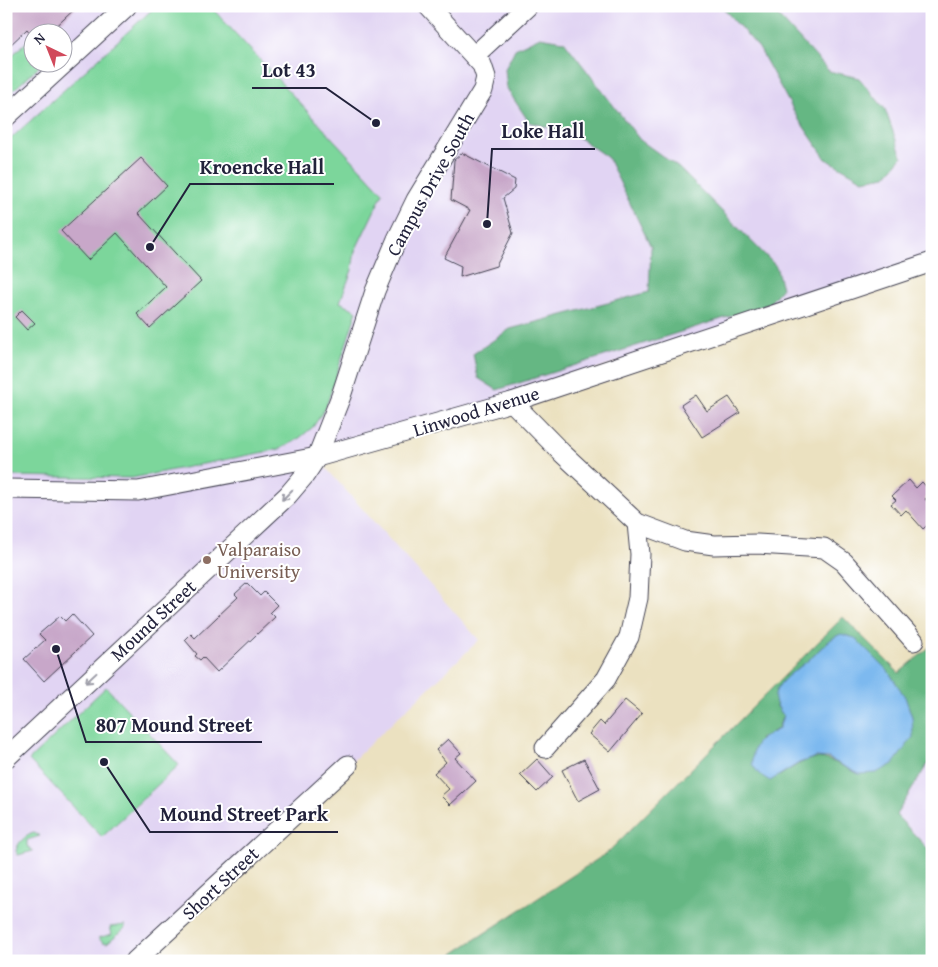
<svg xmlns="http://www.w3.org/2000/svg" width="938" height="967" font-family="'Gentium Book Plus',serif">
<style>
.built{fill:#e1d4f3;fill-rule:evenodd}
.green{fill:#7cd69b;stroke:#4f7c6b}
.forest{fill:#65b783;stroke:#446c5f;fill-rule:evenodd}
.water{fill:#7db9ef;stroke:#506e95}
.building{fill:#c8a7c9}
.lines{fill:none;stroke-linecap:round;stroke-linejoin:round}
.minor-casing{stroke:#403f4f;stroke-width:21}
.minor{stroke:#fff;stroke-width:19}
.oneway{stroke:#9c9ca7}
.education-dot{fill:#8d6e63;stroke:#fff;stroke-width:2}
.labels{text-anchor:middle;stroke-width:4;stroke-linejoin:round;paint-order:stroke}
.street-label{font-size:19px;fill:#22223b;stroke:#fff}
.education-label{font-size:19px;fill:#785e54;stroke:#fff;text-anchor:start}
.leader{fill:none;stroke:#22223b;stroke-width:2}
.callout-dot{fill:#22223b;stroke:#fff;stroke-width:2}
.callout-label{font-size:20px;text-anchor:middle;font-weight:bold;fill:#22223b;stroke:#fff;stroke-width:4;stroke-linejoin:round;paint-order:stroke}
</style>
<rect width="100%" height="100%" fill="#fff"/>
<filter id="ink" filterUnits="userSpaceOnUse"><feTurbulence type="fractalNoise" baseFrequency=".02" numOctaves="2"/><feDisplacementMap in="SourceGraphic" scale="10" xChannelSelector="R" yChannelSelector="G"/><feConvolveMatrix kernelMatrix="1 2 1 2 8 2 1 2 1" color-interpolation-filters="sRGB"/></filter>
<filter id="wash" filterUnits="userSpaceOnUse"><feTurbulence type="fractalNoise" baseFrequency=".0096" numOctaves="4" result="noise"/><feDisplacementMap in="SourceGraphic" scale="20" xChannelSelector="R" yChannelSelector="G"/><feGaussianBlur stdDeviation="1.12" result="paint"/><feColorMatrix in="noise" values="0 0 0 0 0 0 0 0 0 0 0 0 0 0 0 0 0 1.4 0 .05"/><feComposite in="paint" operator="in"/></filter>
<g filter="url(#wash)">
<rect width="100%" height="100%" fill="#ebe1c0"/>
<g class="built">
<path d="M6 6H932V262L317 458 479 640 348 765 135 961H6ZM32 32H62V62H32Z"/>
<path d="M932 757V853L896 815Z"/>
</g>
<g class="green">
<path d="M156 6H210L383 193 355 251 352 270 340 302 357 311 326 407 313 427 297 440 280 449 132 478 6 476V143Z"/>
<path d="M32 37V62L43 63 6 97V61Z"/>
<path d="M106 687 179 765 102 837 29 760Z"/>
<path d="M34 833 40 836 27 840V846L33 851 18 855 16 851C17 843 26 835 34 833Z"/>
<path d="M125 925V928L107 943 103 942 98 938 112 934 110 927Z"/>
</g>
<g class="forest">
<path d="M721 6H769L829 71 859 78 885 109 902 157 886 176 863 180 826 159 797 117 759 48Z"/>
<path d="M540 37 564 41 640 140 679 168 776 266 782 288 769 304 497 390 478 378 473 354 510 329 649 292 651 247 608 158 574 134 529 122 507 89 505 69 515 49Z"/>
<path d="M843 617 899 673 932 645V757L896 815 932 853V961H442L607 853ZM855 638C881 665 900 680 912 717L859 774C818 754 818 751 779 776L759 739 778 729 783 715 776 705 794 671 806 663 826 643Z"/>
</g>
<path class="water" d="M841 634 855 638 888 671 905 697 912 717 913 737 893 764 876 773 859 774 828 758 816 757 799 763 770 781 759 774 752 764C753 740 759 740 779 729L783 715C779 709 773 701 775 694 779 680 795 671 805 663 818 653 826 640 841 634Z"/>
<g id="blocks">
<g class="building">
<path d="M6 6H78L50 32H32V35L27 29 6 49Z"/>
<path d="M462 153 515 180 514 189 503 198 513 233 496 266 460 277 461 266 444 258 470 210 451 200 454 160Z"/>
<path d="M141 158 167 186 138 213 201 281 150 328 137 314 166 287 117 233 88 260 61 231Z"/>
<path d="M22 310 35 323 27 330 15 317Z"/>
<path d="M696 395 707 411 729 397 740 413 702 437 681 405Z"/>
<path d="M909 480 916 488 922 482 932 493 925 499 932 507V521L923 529 906 510 901 515 891 504 896 500 892 496Z"/>
<path d="M247 583 260 596 264 592 277 605 270 612 275 617 217 672 203 657 200 660 195 656 197 654 185 640 191 634 195 638 238 597 235 594Z"/>
<path d="M72 614 92 636 44 681 24 659 45 640 39 634 60 616 65 621Z"/>
<path d="M625 700 642 714 610 752 589 734 600 721 604 725Z"/>
<path d="M448 739 461 753 455 758 476 781 450 805 441 796 449 789 434 773 446 762 436 750Z"/>
<path d="M537 759 553 777 537 792 520 775Z"/>
<path d="M584 759 600 789 578 801 562 770Z"/>
</g>
</g>
</g>
<g filter="url(#ink)">
<use href="#blocks" fill-opacity="0" stroke="#403f4f" stroke-width="1"/>
<g class="lines">
<defs>
<g id="minor">
<path d="M474 56 528 6"/>
<path d="M6 117 127 6"/>
<path d="M512 402 562 453 637 523 685 541 714 545 757 544 824 548 844 562 914 641"/>
<path d="M6 489 138 491 317 457 512 402 932 262"/>
<path d="M545 748 606 679 629 637 638 598 640 554 637 523"/>
<path d="M6 758 288 495 305 475 317 457 341 396 375 291 397 239 416 200 483 90 486 77 482 65 428 6"/>
<path d="M135 961 348 765"/>
</g>
</defs>
<use href="#minor" class="minor-casing"/>
<use href="#minor" class="minor"/>
</g>
<defs><path id="oneway-shaft" d="M-6 0H5M1.5-3L5.5 0L1.5 3" fill="none" stroke-width="1.6" stroke-linecap="round" stroke-linejoin="round" transform="scale(1.25)"/></defs>
<g class="oneway">
<use href="#oneway-shaft" transform="translate(287 495) rotate(135)"/>
<use href="#oneway-shaft" transform="translate(91 678) rotate(137)"/>
</g>
</g>
<circle class="education-dot" cx="207" cy="560" r="5"/>
<g class="labels">
<g class="street-label">
<text transform="translate(430 184) rotate(-61)" y="7">Campus Drive South</text>
<text transform="translate(476 411) rotate(-17)" y="7">Linwood Avenue</text>
<text transform="translate(153 620) rotate(-43)" y="7">Mound Street</text>
<text transform="translate(220 883) rotate(-43)" y="7">Short Street</text>
</g>
<g class="education-label">
<text x="217" y="556">Valparaiso<tspan x="217" dy="22">University</tspan></text>
</g>
</g>
<path class="leader" d="M376 123L326 88H252M487 224L492 149H595M150 247L190 184H334M56 649L86 742H262M104 762L150 832H338"/>
<g class="callout-dot">
<circle cx="376" cy="123" r="5"/>
<circle cx="487" cy="224" r="5"/>
<circle cx="150" cy="247" r="5"/>
<circle cx="56" cy="649" r="5"/>
<circle cx="104" cy="762" r="5"/>
</g>
<g class="callout-label">
<text x="289" y="77">Lot 43</text>
<text x="543" y="138">Loke Hall</text>
<text x="262" y="174">Kroencke Hall</text>
<text x="174" y="732">807 Mound Street</text>
<text x="244" y="821">Mound Street Park</text>
</g>
<rect width="938" height="967" fill="none" stroke="#fff" stroke-width="25"/>
<g transform="translate(48 48) rotate(317)"><circle r="24" fill="#ffffff" stroke="#a7a7b1"/>
<path d="M0-4L9 19L0 12L-9 19Z" fill="#d1495b"/>
<text y="-8" font-size="14" font-weight="bold" text-anchor="middle" fill="#22223b">N</text>
</g>
</svg>
